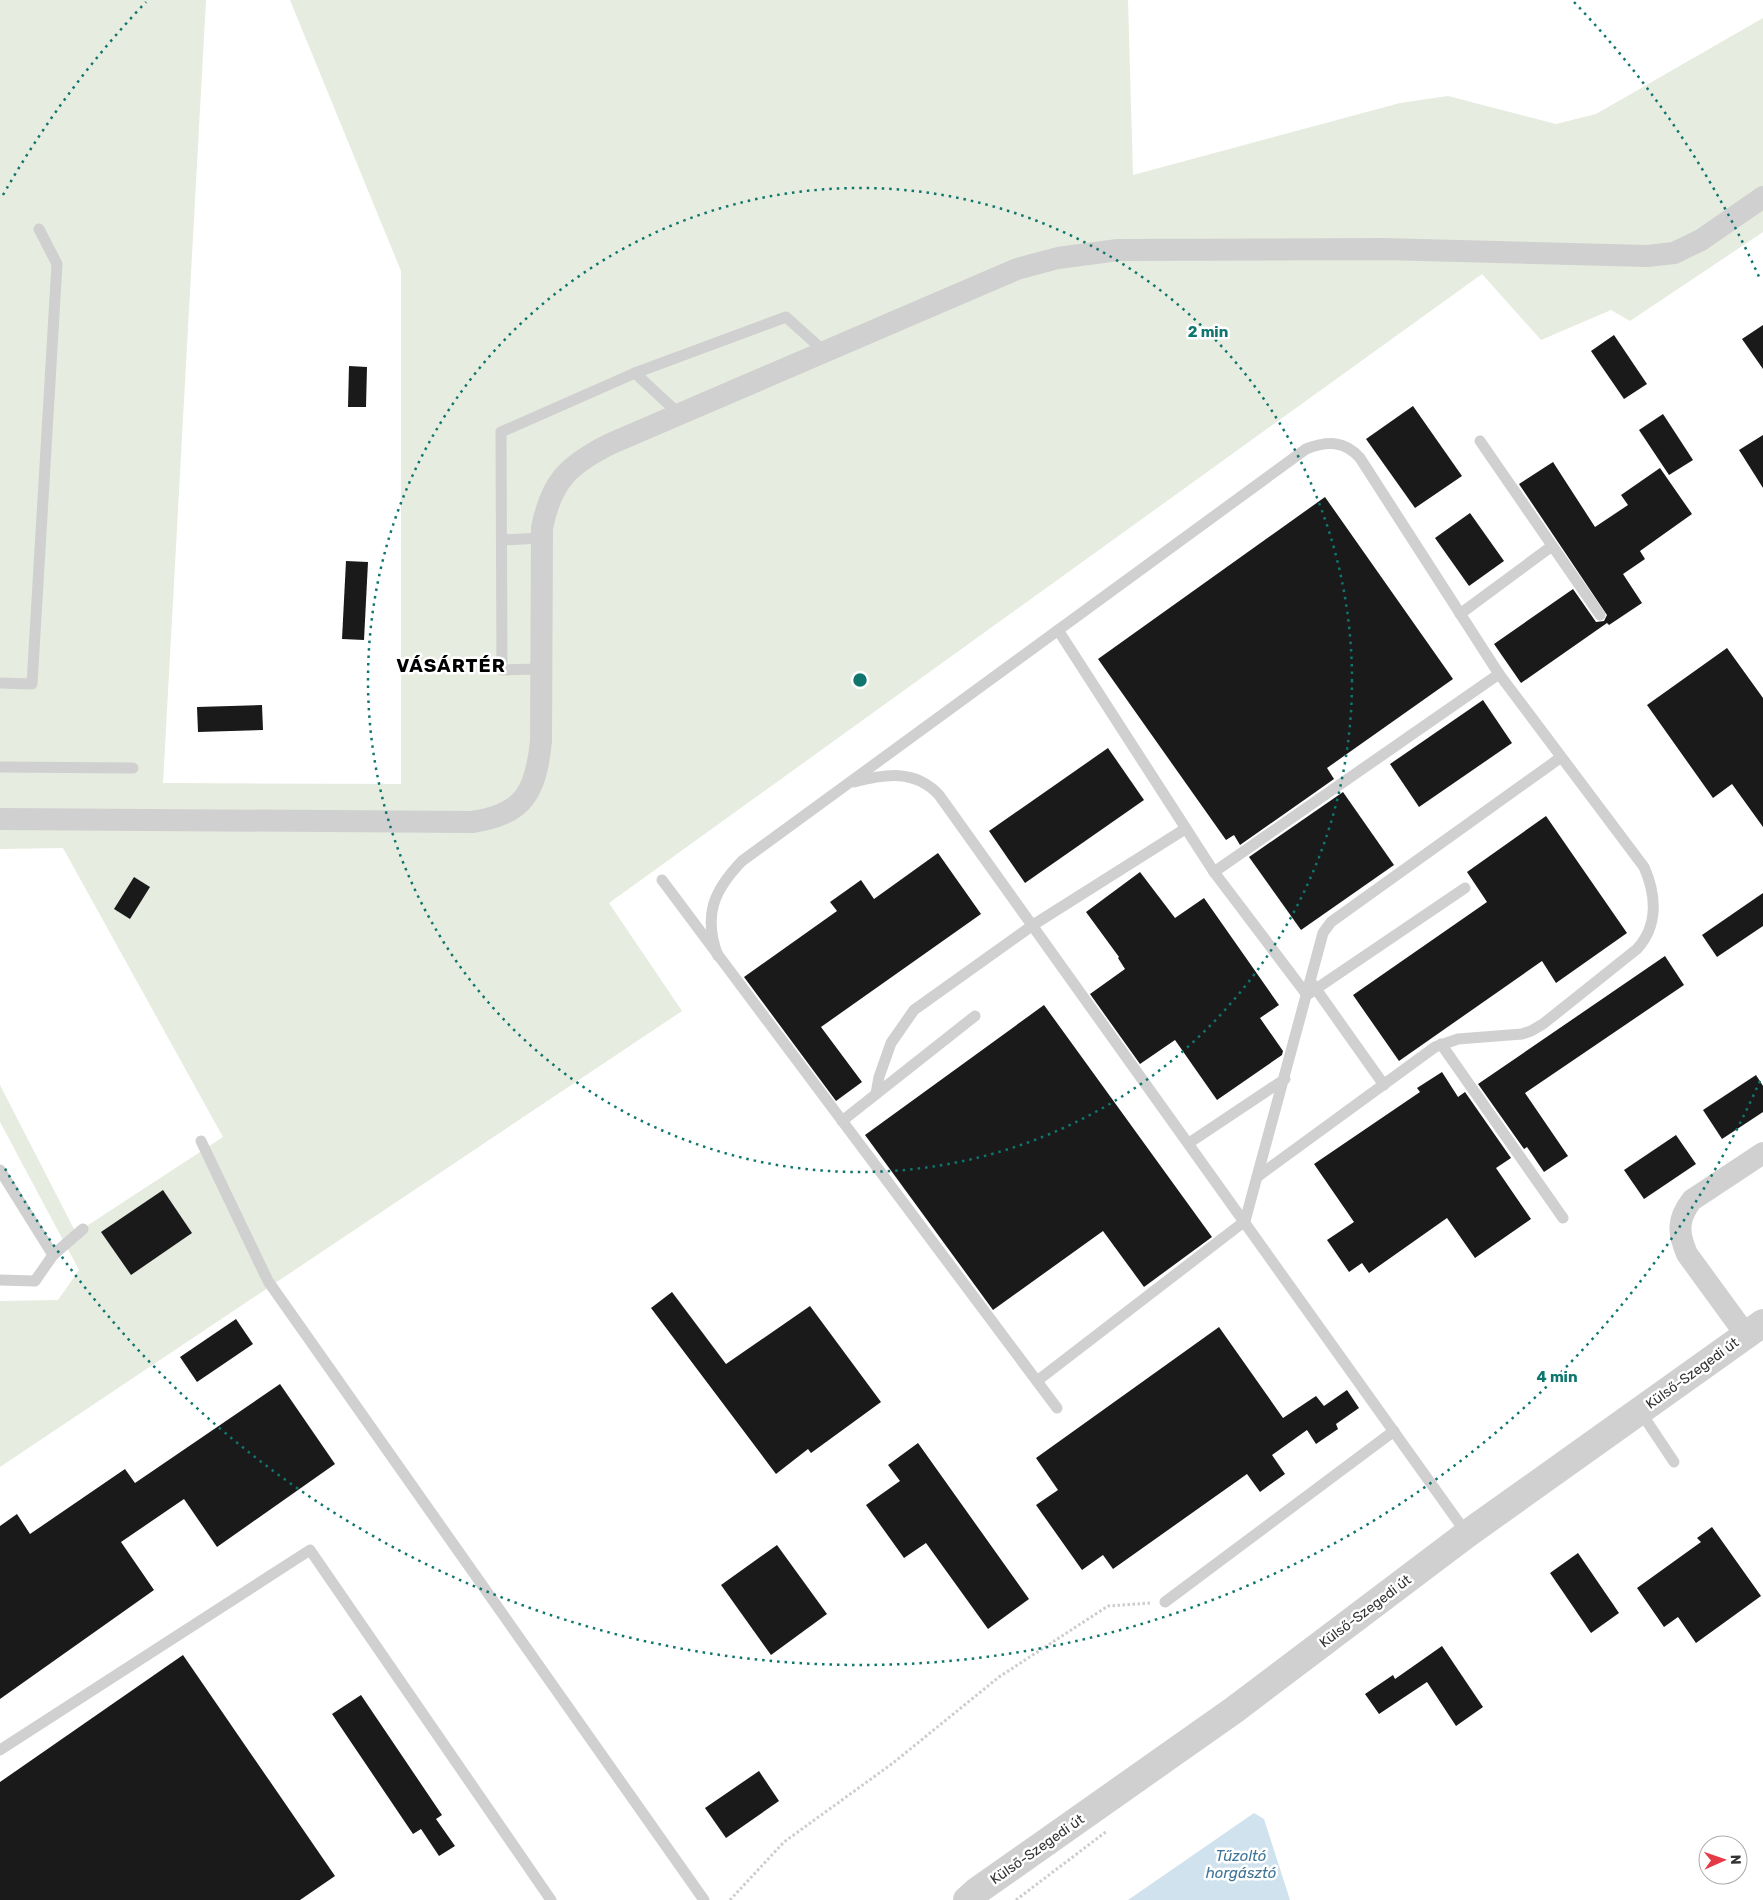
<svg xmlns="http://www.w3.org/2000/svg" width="1763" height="1900" font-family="Rubik,sans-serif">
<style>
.green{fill:#e6ecdf}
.water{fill:#cfe2ee}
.building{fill:#1a1a1a}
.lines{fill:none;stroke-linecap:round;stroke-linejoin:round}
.path{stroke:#cdcdcd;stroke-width:3;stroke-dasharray:2.5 2.5;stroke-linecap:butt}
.service{stroke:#d0d0d0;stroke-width:11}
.minor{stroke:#d0d0d0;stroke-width:22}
.tertiary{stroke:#d0d0d0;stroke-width:28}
.ring{fill:none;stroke:#0f766e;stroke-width:2.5;stroke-dasharray:2.5 5}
.labels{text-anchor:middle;stroke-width:5;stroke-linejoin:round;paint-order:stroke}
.street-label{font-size:14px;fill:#333;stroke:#fff}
.water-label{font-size:15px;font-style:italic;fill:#3f7597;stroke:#fff}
.district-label{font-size:19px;font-weight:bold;letter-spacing:1px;fill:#000;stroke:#fff}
.centre{fill:#0f766e;stroke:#fff;stroke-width:2.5}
.ring-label{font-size:15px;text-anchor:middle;font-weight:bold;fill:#0f766e;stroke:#fff;stroke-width:5;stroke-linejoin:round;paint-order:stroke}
</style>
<rect width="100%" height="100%" fill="#fff"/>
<path class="green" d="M0 0H206L163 783 401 784V271L290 0H1128L1133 175 1400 103 1448 96 1556 124 1596 114 1763 18V232L1630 321 1611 310 1541 340 1482 274 609 903 682 1011 0 1467V1301L58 1300 79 1270 0 1122V1085L76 1233 223 1137 63 848 0 849Z"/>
<path class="water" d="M1254 1813 1264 1819 1290 1900H1128Z"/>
<g class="building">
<path d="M1763 325V369L1742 339Z"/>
<path d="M1614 335 1647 384 1624 399 1591 351Z"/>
<path d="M349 366 367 367 366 407H348Z"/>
<path d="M1413 406 1462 476 1415 508 1366 439Z"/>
<path d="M1663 414 1693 460 1669 475 1639 430Z"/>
<path d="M1763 435V488L1739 450Z"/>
<path d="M1553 462 1595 527 1628 505 1621 495 1660 468 1692 514 1640 551 1645 559 1623 574 1642 603 1609 625 1607 623 1521 683 1494 644 1573 589 1596 622 1604 621 1607 615 1519 484Z"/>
<path d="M1325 497 1453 679 1327 768 1334 779 1240 845 1234 835 1226 840 1098 659Z"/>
<path d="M1470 513 1504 561 1469 586 1435 538Z"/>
<path d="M346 561 368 562 364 640 342 639Z"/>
<path d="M1727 648 1763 698V827L1732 784 1713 798 1647 705Z"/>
<path d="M1483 700 1512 743 1419 807 1390 764Z"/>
<path d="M262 705 263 730 198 732 197 707Z"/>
<path d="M1108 748 1144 800 1025 883 989 831Z"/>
<path d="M1343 792 1394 865 1301 930 1249 857Z"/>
<path d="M1546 816 1627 933 1556 983 1542 961 1399 1061 1353 995 1487 902 1467 872Z"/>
<path d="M938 853 981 914 821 1027 862 1082 836 1101 744 977 837 911 830 902 861 880 874 899Z"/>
<path d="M1140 872 1175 918 1204 898 1279 1005 1260 1018 1283 1051 1282 1055 1217 1100 1175 1040 1140 1064 1090 994 1125 969 1118 958 1119 957 1086 912Z"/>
<path d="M134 877 150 887 130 919 114 909Z"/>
<path d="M1763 893V926L1717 957 1702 935Z"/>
<path d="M1665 956 1684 985 1525 1093 1568 1156 1544 1172 1527 1147 1524 1149 1478 1084Z"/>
<path d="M1044 1005 1212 1237 1144 1287 1103 1231 993 1310 865 1135Z"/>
<path d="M1442 1072 1458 1097 1465 1092 1511 1158 1496 1168 1531 1219 1475 1258 1447 1218 1369 1273 1362 1263 1349 1272 1327 1240 1354 1222 1314 1164 1420 1092 1417 1088Z"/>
<path d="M1756 1075 1763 1086V1112L1722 1139 1703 1110Z"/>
<path d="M1676 1135 1696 1164 1644 1199 1624 1170Z"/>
<path d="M163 1190 192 1233 131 1275 101 1232Z"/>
<path d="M672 1292 726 1364 810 1306 881 1402 811 1453 808 1449 776 1474 651 1308Z"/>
<path d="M236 1319 253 1344 197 1382 180 1357Z"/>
<path d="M1219 1327 1283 1418 1316 1396 1324 1406 1347 1390 1359 1408 1336 1424 1338 1429 1316 1444 1307 1430 1272 1455 1285 1474 1260 1492 1247 1474 1113 1569 1103 1555 1082 1570 1036 1505 1058 1490 1036 1458Z"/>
<path d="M280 1384 335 1464 217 1547 184 1499 121 1542 154 1590 0 1699V1526L17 1514 30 1534 125 1469 135 1483Z"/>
<path d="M918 1443 1029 1599 988 1629 926 1543 904 1558 866 1505 900 1481 888 1465Z"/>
<path d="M1712 1527 1761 1596 1696 1643 1678 1617 1664 1627 1637 1588 1701 1542 1697 1538Z"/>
<path d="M777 1545 827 1614 771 1655 721 1585Z"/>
<path d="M1578 1553 1619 1613 1591 1633 1550 1573Z"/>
<path d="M1442 1646 1483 1707 1456 1726 1427 1682 1379 1714 1365 1694 1393 1675 1395 1679Z"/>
<path d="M183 1655 335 1876 300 1900H0V1782Z"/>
<path d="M361 1695 442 1815 436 1819 455 1846 439 1856 421 1829 413 1834 332 1714Z"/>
<path d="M759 1771 779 1801 726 1838 705 1808Z"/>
</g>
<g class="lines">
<g class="path">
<path d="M730 1900 784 1842 893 1763 999 1677 1108 1606 1150 1603"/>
<path d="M1016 1900 1107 1831"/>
</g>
<g class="service">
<path d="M635 373 786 317 825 352"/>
<path d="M1480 441 1600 615"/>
<path d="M502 540 542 538"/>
<path d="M1460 614 1552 546"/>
<path d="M1058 630 1214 872 1307 995 1465 888"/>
<path d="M540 669 502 670 501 432 635 373 679 414"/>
<path d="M0 683 32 684 57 264 39 229"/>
<path d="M0 767 133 768"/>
<path d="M854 782C885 774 915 769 939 795L1467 1534"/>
<path d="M1214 872 1499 674"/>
<path d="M662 880 1057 1408"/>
<path d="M718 956C703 916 713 891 742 861L1306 449C1327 441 1344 440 1360 458L1499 674 1644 867C1656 894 1659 925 1637 949L1543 1024 1531 1031 1522 1034 1458 1039 1435 1047 1257 1177"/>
<path d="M1311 982 1384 1085"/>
<path d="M1441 1044 1563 1218"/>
<path d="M876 1094 879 1077 891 1043 914 1010 1033 925 1185 829"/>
<path d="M842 1121 975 1016"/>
<path d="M201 1141 268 1281 704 1900"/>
<path d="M1189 1143 1285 1079"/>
<path d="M0 1170 53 1255 35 1281 0 1280"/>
<path d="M53 1255 83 1229"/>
<path d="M1037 1381 1245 1221 1323 933 1331 922 1560 758"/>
<path d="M1640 1411 1674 1462"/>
<path d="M1165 1602 1394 1431"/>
<path d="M0 1750 310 1550 551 1900"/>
</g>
<g class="minor">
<path d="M0 819 472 822C525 815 536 790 541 741L542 528C551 482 568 465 610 444L1017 269 1058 258 1118 250 1382 249 1647 256 1674 253 1701 240 1763 197"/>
<path d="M1746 1335 1687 1254C1678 1233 1677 1219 1692 1200L1763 1153"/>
</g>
<path class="tertiary" d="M967 1900 977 1891 1234 1710 1467 1534 1763 1323"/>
</g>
<g class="ring">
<circle cx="860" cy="680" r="492"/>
<path d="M1760 1081A985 985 0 0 1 3 1165M3 195A985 985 0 0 1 146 2M1574 2A985 985 0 0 1 1760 279"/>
</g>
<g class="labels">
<g class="street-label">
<text transform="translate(1692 1373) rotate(-36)" y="5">Külső-Szegedi út</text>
<text transform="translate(1365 1611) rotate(-37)" y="5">Külső-Szegedi út</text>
<text transform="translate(1037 1849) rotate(-35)" y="5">Külső-Szegedi út</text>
</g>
<g class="water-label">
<text x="1241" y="1861">Tűzoltó<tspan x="1241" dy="17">horgásztó</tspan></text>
</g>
<g class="district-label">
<text x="451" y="672">VÁSÁRTÉR</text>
</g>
</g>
<circle cx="860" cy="680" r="8" class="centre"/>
<g class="ring-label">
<text x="1208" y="337">2 min</text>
<text x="1557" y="1382">4 min</text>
</g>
<g transform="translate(1723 1860) rotate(88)"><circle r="24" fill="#ffffff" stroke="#adadad"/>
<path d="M0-4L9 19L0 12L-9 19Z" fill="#e63946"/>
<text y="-8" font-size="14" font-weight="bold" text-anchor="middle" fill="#333333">N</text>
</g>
</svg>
